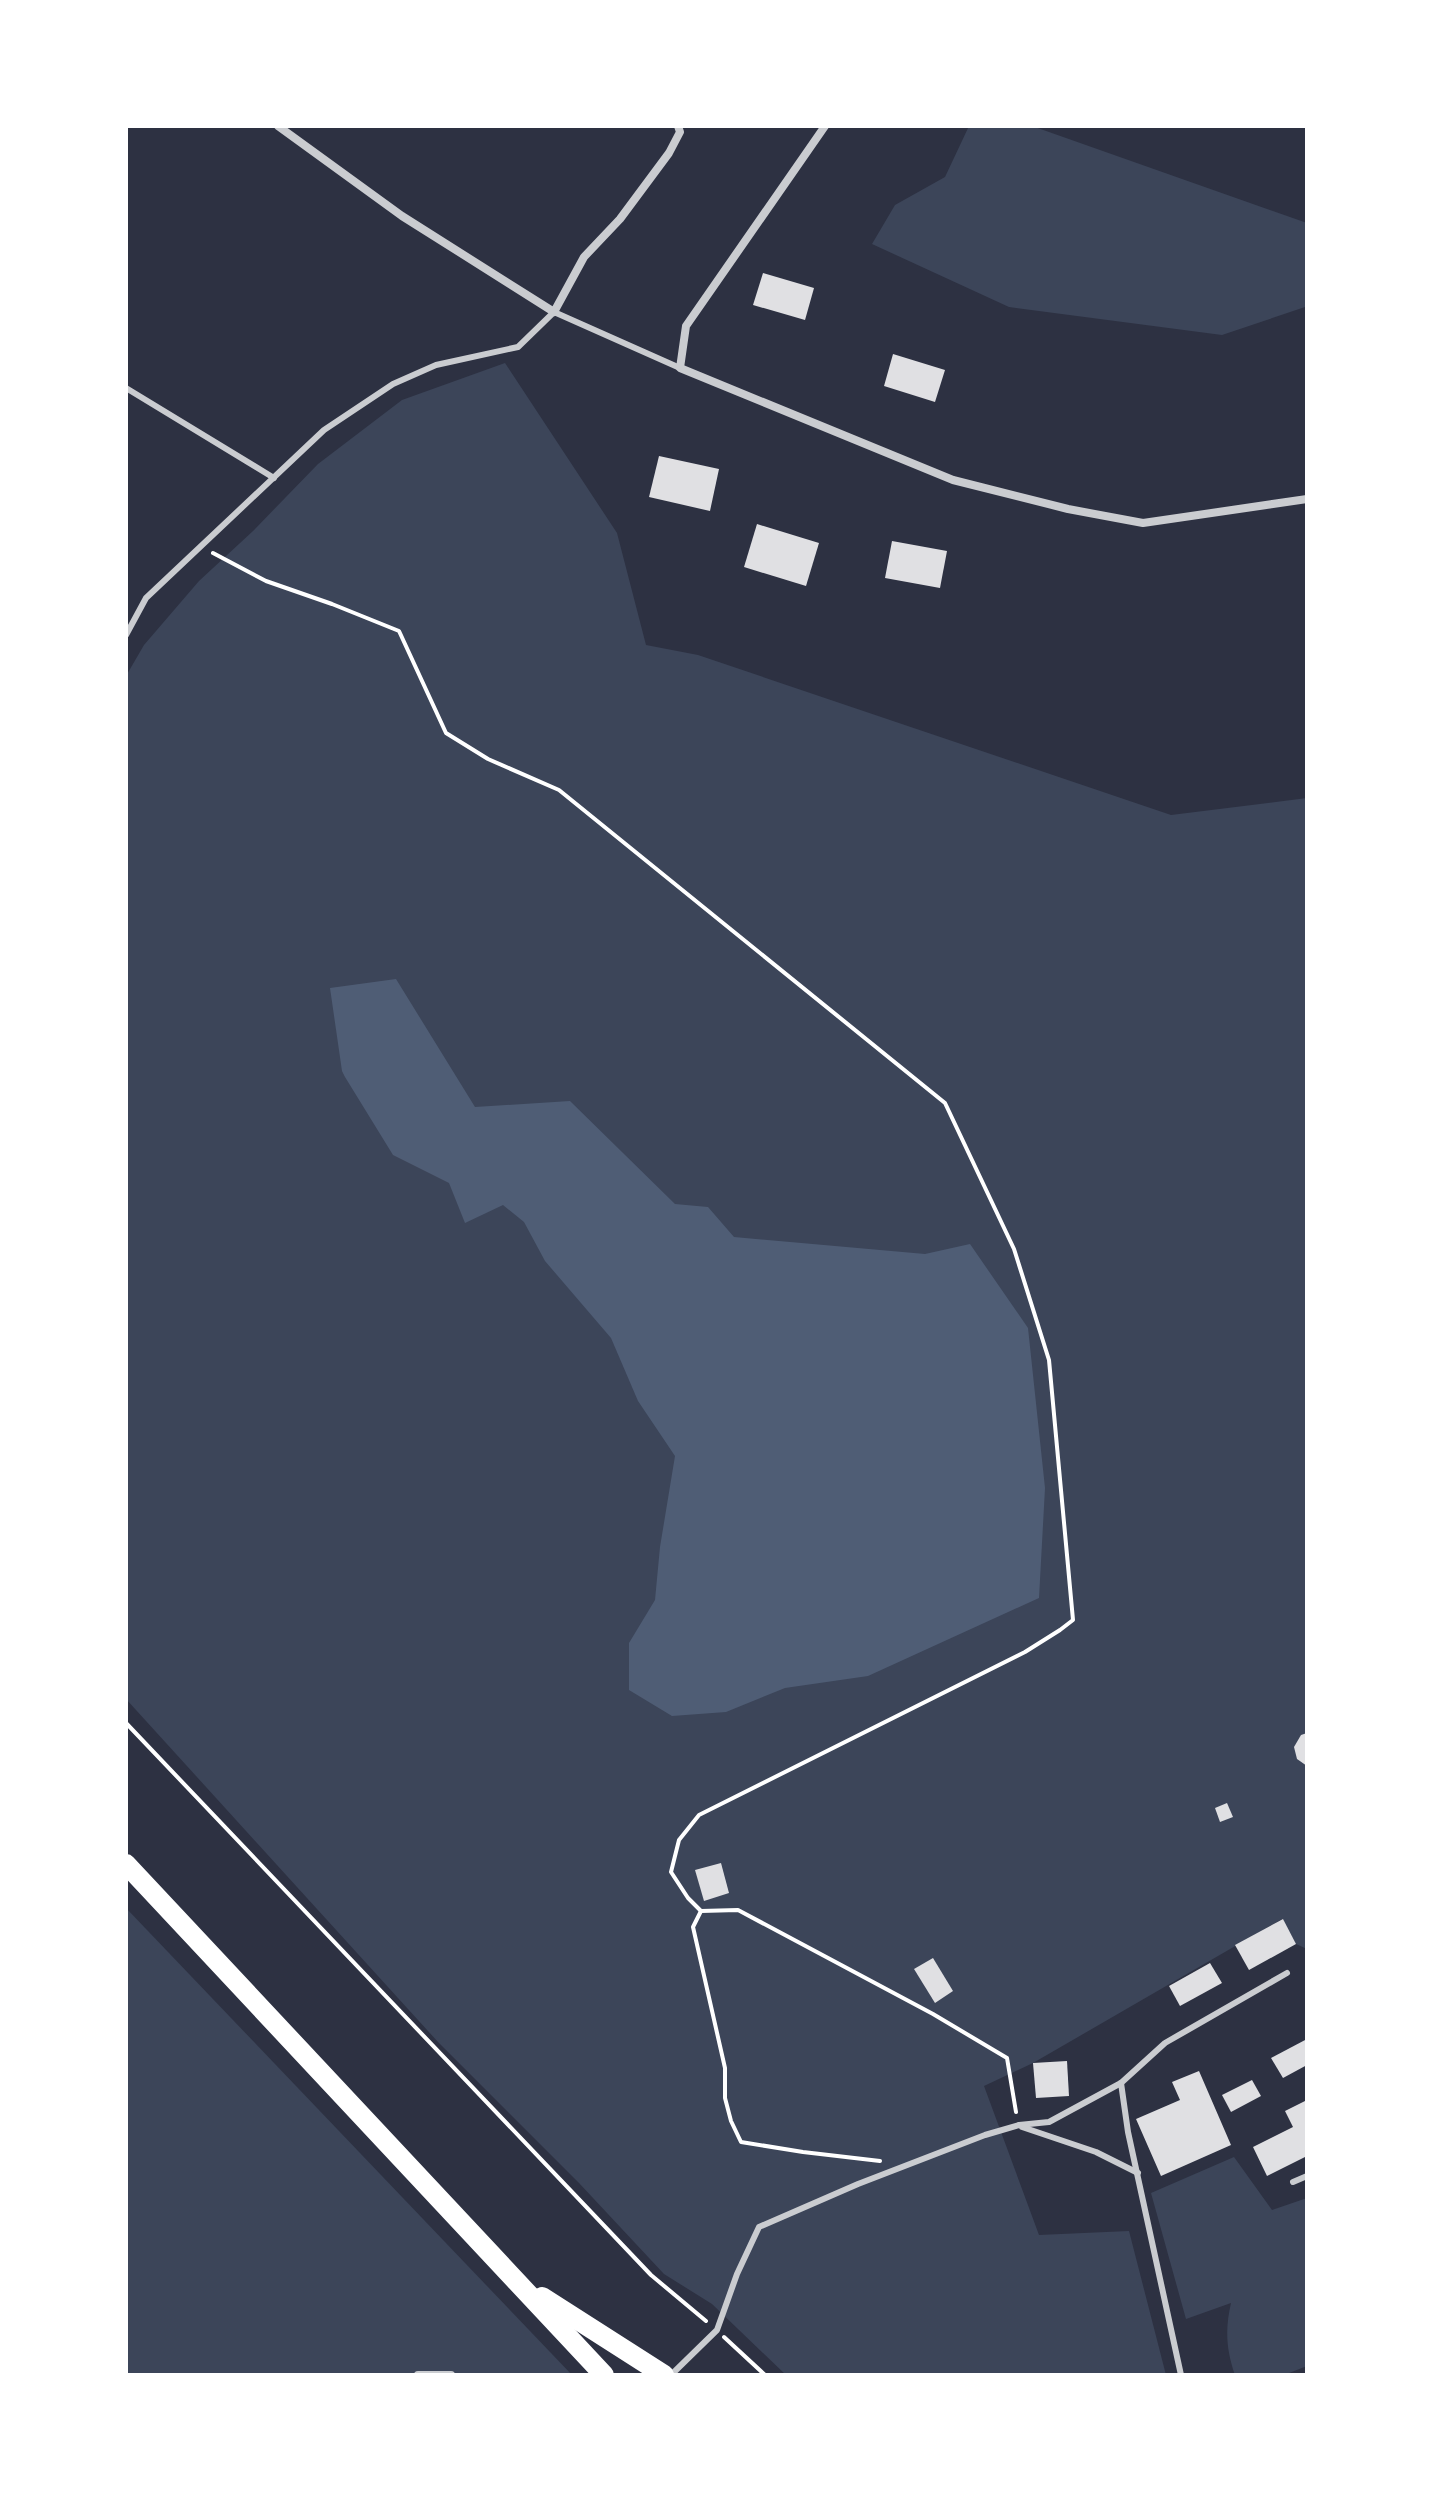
<svg xmlns="http://www.w3.org/2000/svg" width="1433" height="2501" font-family="'DejaVu Sans',sans-serif">
<style>
.green{fill:#3c4559}
.water{fill:#4f5d75}
.building{fill:#e0e0e3}
.lines{fill:none;stroke-linecap:round;stroke-linejoin:round}
.path{stroke:#fff;stroke-width:4}
.service{stroke:#caccd0;stroke-width:6}
.minor{stroke:#caccd0;stroke-width:8}
.primary{stroke:#fff;stroke-width:20}
</style>
<rect width="100%" height="100%" fill="#2d3142"/>
<g class="green">
<path d="M969 126H1032L1307 223V301L1305 307 1222 335 1009 307 872 244 895 205 945 177Z"/>
<path d="M505 363 617 533 646 645 698 655 1171 815 1307 798V1949L1296 1944 1282 1919 1033 2063 984 2086 1039 2235 1129 2231 1166 2375H786L712 2304 664 2274 579 2183 438 2042 126 1699V676L144 645 199 581 253 531 318 464 402 400Z"/>
<path d="M126 1908 572 2375H126Z"/>
<path d="M1234 2157 1272 2210 1307 2198V2366L1284 2375H1235C1226 2349 1225 2329 1231 2303L1186 2319 1151 2193Z"/>
</g>
<path class="water" d="M396 979 475 1107 570 1101 675 1204 708 1207 734 1237 925 1254 970 1244 1028 1328 1045 1488 1039 1598 868 1676 785 1688 726 1712 672 1716 629 1690V1643L655 1600 660 1547 675 1456 638 1401 611 1338 545 1261 524 1222 503 1205 465 1223 449 1183 393 1155 345 1077 342 1071 330 988Z"/>
<g class="building">
<path d="M763 273 814 288 805 320 753 305Z"/>
<path d="M893 354 945 370 935 402 884 386Z"/>
<path d="M659 456 719 469 710 511 649 497Z"/>
<path d="M757 524 819 543 806 586 744 567Z"/>
<path d="M892 541 947 551 940 588 885 578Z"/>
<path d="M1307 1733V1766L1297 1759 1294 1747 1301 1735Z"/>
<path d="M1227 1803 1233 1817 1220 1822 1215 1808Z"/>
<path d="M721 1863 729 1893 704 1901 695 1870Z"/>
<path d="M1283 1919 1296 1944 1249 1970 1235 1945Z"/>
<path d="M933 1958 953 1991 935 2003 914 1969Z"/>
<path d="M1210 1963 1222 1983 1180 2006 1169 1986Z"/>
<path d="M1307 2039V2065L1283 2078 1271 2058Z"/>
<path d="M1067 2061 1069 2096 1036 2098 1033 2063Z"/>
<path d="M1199 2071 1231 2145 1161 2176 1136 2119 1180 2100 1172 2082Z"/>
<path d="M1252 2080 1261 2096 1231 2112 1222 2095Z"/>
<path d="M1307 2100V2156L1267 2176 1253 2147 1293 2127 1285 2111Z"/>
</g>
<g class="lines">
<g class="path">
<path d="M213 553 266 581 332 604 399 631 446 733 488 759 559 790 945 1103 1014 1249 1049 1360 1073 1620 1060 1630 1025 1652 699 1815 679 1840 671 1872 688 1898 701 1911"/>
<path d="M126 1723 651 2275 706 2321"/>
<path d="M880 2161 803 2152 741 2142 731 2121 725 2098V2068L693 1927 701 1911 738 1910 933 2014 1007 2058 1016 2112"/>
<path d="M724 2337 765 2375"/>
</g>
<g class="service">
<path d="M126 388 274 478"/>
<path d="M126 635 146 598 324 430 393 384 436 365 518 347 554 312 680 368"/>
<path d="M1121 2083 1128 2132 1181 2375"/>
<path d="M1022 2127 1096 2152 1138 2173"/>
<path d="M1293 2182 1307 2176"/>
<path d="M671 2375 717 2330 737 2274 759 2227 858 2184 985 2135 1019 2125 1049 2122 1121 2083 1165 2043 1287 1973"/>
</g>
<g class="minor">
<path d="M278 126 402 216 554 312 584 257 620 219 669 153 680 132 678 126"/>
<path d="M825 126 686 326 680 368 953 480 1068 509 1143 523 1307 499"/>
<path d="M418 2375H451"/>
</g>
<g class="primary">
<path d="M126 1864 604 2375"/>
<path d="M542 2297 664 2375"/>
</g>
</g>
<rect width="1433" height="2501" fill="none" stroke="#ffffff" stroke-width="256"/>
</svg>
